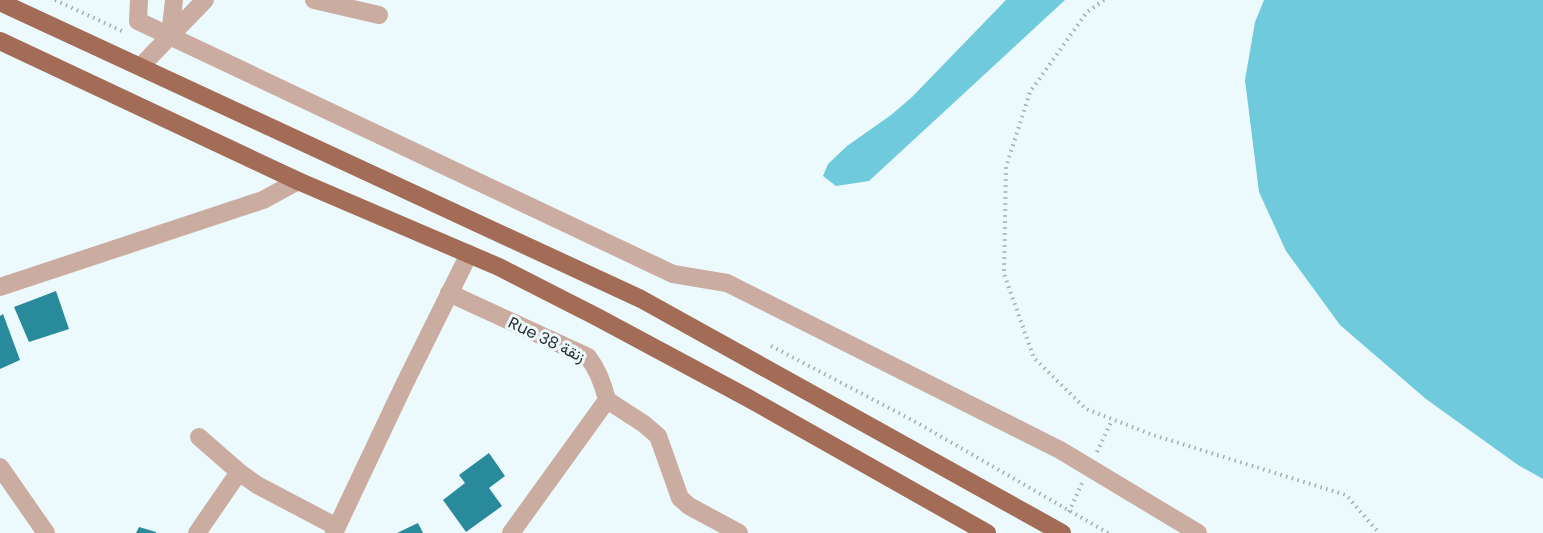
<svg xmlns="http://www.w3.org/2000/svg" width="1543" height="533" font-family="Poppins,Vazirmatn,sans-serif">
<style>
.water{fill:#6fcadc}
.building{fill:#288a9b}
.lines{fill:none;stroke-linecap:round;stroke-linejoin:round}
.path{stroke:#a3adb0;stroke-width:4;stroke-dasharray:1.5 4.5;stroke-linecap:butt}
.minor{stroke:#cbaca0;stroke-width:18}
.major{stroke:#a36c57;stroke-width:18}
.labels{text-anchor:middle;stroke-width:6;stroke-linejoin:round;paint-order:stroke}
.street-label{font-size:16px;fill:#2a2f30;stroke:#edfafd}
</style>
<rect width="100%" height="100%" fill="#edfafd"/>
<g class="water">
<path d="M1006 0H1065L869 181 836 186 823 176 828 164 847 146 891 115 912 97Z"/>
<path d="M1264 0H1543V479L1518 465 1426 399 1340 325 1286 251 1259 192 1245 80 1255 22Z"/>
</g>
<g class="building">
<path d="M56 291 69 329 29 342 14 307Z"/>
<path d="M3 314 20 360 0 369V316Z"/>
<path d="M489 453 505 476 489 488 502 506 466 532 443 500 465 483 459 475Z"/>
<path d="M418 523 423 533H397Z"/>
<path d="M139 527 156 532V533H136Z"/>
</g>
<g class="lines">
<g class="path">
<path d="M55 0 122 31"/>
<path d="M1104 0 1087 12 1030 92 1006 167 1004 274 1034 358 1086 409 1153 435 1346 495 1379 533"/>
<path d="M771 346 914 421 1108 533"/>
<path d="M1097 452 1112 420"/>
<path d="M1069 512 1082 483"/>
</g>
<g class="minor">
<path d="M139 0 138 21 673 274 727 283 1060 450 1198 533"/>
<path d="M314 0 379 15"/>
<path d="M170 36 174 0"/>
<path d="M141 66 205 0"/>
<path d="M0 287 263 200 298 181"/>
<path d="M449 293 588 357C598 370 603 383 607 400L644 424 658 436 680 498 689 506 739 533"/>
<path d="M199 437 239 472 257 485 337 527"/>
<path d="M0 467 46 533"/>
<path d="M197 533 239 472"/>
<path d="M334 533 403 387 469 254"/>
<path d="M511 533 607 400"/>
</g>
<g class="major">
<path d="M0 2 641 299 1062 533"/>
<path d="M0 41 298 181 499 267 597 317 748 398 987 533"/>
</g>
</g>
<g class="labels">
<g class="street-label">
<text transform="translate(547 339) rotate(26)" y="6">Rue 38 زنقة</text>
</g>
</g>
</svg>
